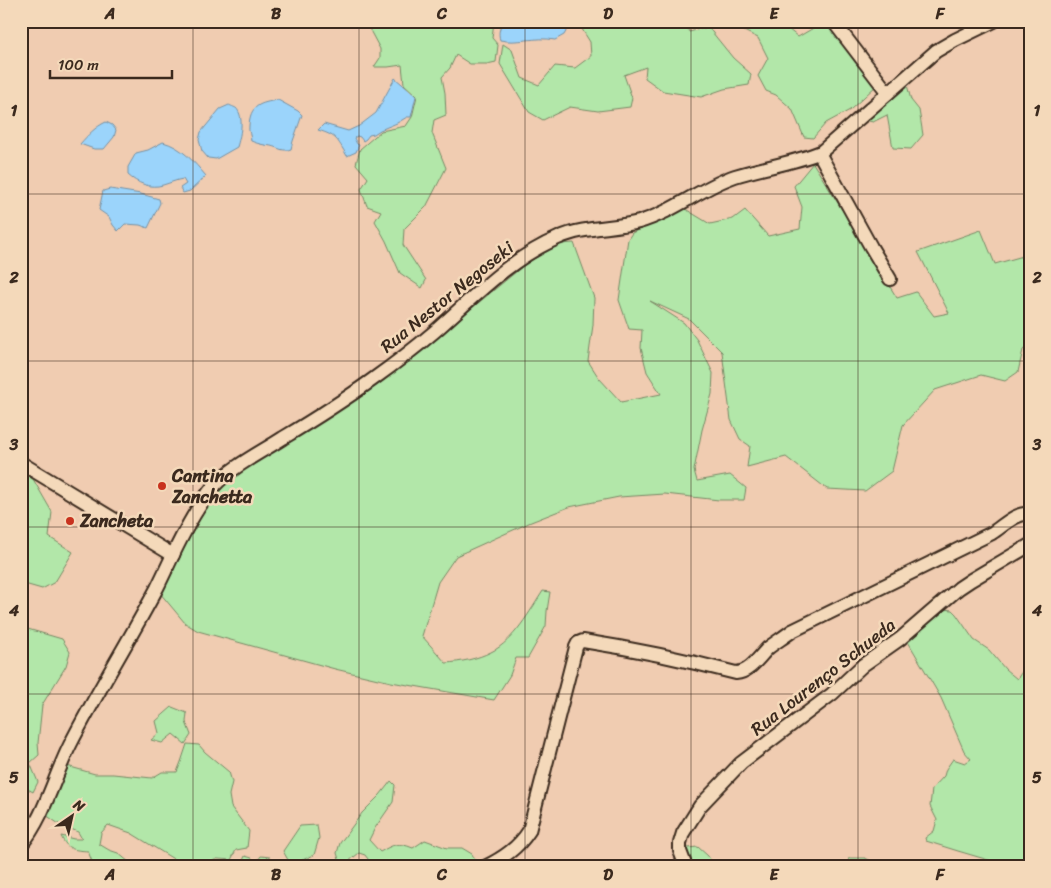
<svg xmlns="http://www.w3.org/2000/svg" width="1051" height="888" font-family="Sriracha,sans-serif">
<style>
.green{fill:#b2e7a9;stroke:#768864}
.water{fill:#9bd4fb;stroke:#7590a3}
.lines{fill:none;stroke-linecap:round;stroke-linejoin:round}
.minor-casing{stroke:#3b2a1e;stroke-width:16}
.minor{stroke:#f4d9ba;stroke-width:12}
.grid{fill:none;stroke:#3b2a1e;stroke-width:1;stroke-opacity:0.55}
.poi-dot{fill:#c8321e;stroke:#f4d9ba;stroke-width:2}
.labels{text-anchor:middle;stroke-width:5;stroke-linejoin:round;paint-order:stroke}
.street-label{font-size:18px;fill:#3b2a1e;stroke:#f4d9ba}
.poi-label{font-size:18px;font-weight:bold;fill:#3b2a1e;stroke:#f4d9ba;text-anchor:start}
.neatline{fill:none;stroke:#3b2a1e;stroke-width:2}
.grid-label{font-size:16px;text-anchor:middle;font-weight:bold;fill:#3b2a1e}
</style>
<rect width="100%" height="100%" fill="#f0ccb1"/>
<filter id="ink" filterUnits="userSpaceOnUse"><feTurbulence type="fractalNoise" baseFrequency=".02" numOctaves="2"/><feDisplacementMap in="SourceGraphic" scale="10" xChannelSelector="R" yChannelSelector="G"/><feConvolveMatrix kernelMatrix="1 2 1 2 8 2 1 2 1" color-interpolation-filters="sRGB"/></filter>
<g filter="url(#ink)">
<g class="green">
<path d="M365 21H494L492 38 498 45 496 62 487 64H470L456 55 450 68 442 77 445 93 446 115 434 120 432 133 446 168 426 207 404 229 403 245 426 280 422 288 400 273 386 241 375 221 381 211 367 206 361 189 368 178 356 164 360 149 381 131 406 126 412 117 417 96 404 84 402 65 388 67H374L380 58V49Z"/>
<path d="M577 21H686L685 23 689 32 708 27 733 58 751 74 749 85 724 89 701 97 663 91 645 78 646 67 624 75 632 98 630 107 598 111 570 107 543 120 529 112 500 64 503 44 512 50 522 78 539 85 555 66 575 68 591 56 590 42Z"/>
<path d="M740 21H778L798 37 815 27 835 29 878 84 850 110 826 123 813 138 804 137 792 109 776 95 766 91 758 76 768 58 758 38 744 31Z"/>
<path d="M906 81 911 100 919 110 923 135 911 149 893 148 887 115 873 122 864 120Z"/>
<path d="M813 163 897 298 916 292 934 316 949 313 918 252 981 230 995 264 1030 254V344L1023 350 1018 372 1005 381 981 375 935 390 903 425 892 471 865 491 827 489 786 457 747 467 750 446 740 439 731 420 722 352 689 319 650 301 684 323 697 340 713 373 712 394 702 430 694 470 697 481 730 475 746 488 744 500H719L665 494 619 497 569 507 531 522 456 556 438 582 422 636 446 663C461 662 477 659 491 652 514 641 530 611 543 591L550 592 547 611 546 626 528 658H516L510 675 494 700 391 682 335 669 198 631 185 623 160 593 205 509 232 476 399 368 528 262 561 244 574 243 594 298 593 325 588 361 599 378 621 402 661 394 647 372 641 348 642 330 629 329 619 300 628 239 632 233 682 207 710 224 733 219 745 210 768 236 800 229 802 207 794 186Z"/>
<path d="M21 470 33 479 52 512 49 537 73 552 55 582 42 589 21 583Z"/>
<path d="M944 609 952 610 956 614 974 640 989 650 1005 669 1017 679 1030 660V867H1012L958 851 926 841 925 838 934 831 937 820 930 806 932 789 944 776 946 769 953 759 965 763 971 759 964 751 941 698 907 640Z"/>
<path d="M21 627 62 639 70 652 66 666 42 705 38 743 39 755 30 763 38 782 33 792 21 785Z"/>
<path d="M172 707 187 713 186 722 191 735 185 744 173 734 162 743 151 740 159 733 156 721Z"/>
<path d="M187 744 199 745 205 752 229 772 232 782 229 795 231 807 249 831 247 848 236 850 231 860 217 859 205 864 211 867H188L175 860 131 833 108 825 101 833 99 844 109 850 118 853 135 867H94L88 851C74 850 67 850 61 836L74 839H82L78 832 59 824 43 813 67 766 95 774H113L152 778 162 772H177L181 762Z"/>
<path d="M391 781 395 785 393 802 375 828 369 840 380 852C394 844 398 842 413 848L425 840 447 848H462L472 854 478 866 477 867H374L365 855 359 853 348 862 341 866 337 853 340 843 362 813 380 795Z"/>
<path d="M317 825 319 838 314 855 300 861 302 867H292L283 851 300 826Z"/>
<path d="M698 847 708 856 715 867H690L685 852 688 848Z"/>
<path d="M245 856 252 858 255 864 261 856 270 857 265 867H243L241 865Z"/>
<path d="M849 858H865L885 867H847Z"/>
</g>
<g class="water">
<path d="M505 21H567L569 26 564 35 555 40C536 36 517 44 500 40 498 33 499 26 505 21Z"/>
<path d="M395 78 416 96 411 117H407L397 123 380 130 374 134 369 135 366 139 363 141 360 137 357 136 354 138 357 144 359 145 356 152 347 156C337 139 337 136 318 130L324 124 348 131 359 126 376 113Z"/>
<path d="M278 100 298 111 302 115 293 141 291 149C283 152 279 148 271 146 264 145 258 144 251 141 251 136 248 131 249 126 250 105 260 103 278 100Z"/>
<path d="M229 105C229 105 236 108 236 108 245 117 240 137 237 147L216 159 208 158 202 151 199 140 201 132 220 109Z"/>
<path d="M106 122 112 125 116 130 114 137 104 149H94L80 144C88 135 95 127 106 122Z"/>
<path d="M163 142C182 147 194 162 206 176L190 191 183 193 180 188 186 184 183 179C176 180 170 183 163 185 150 189 137 183 128 175V167L136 153 148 150Z"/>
<path d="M110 189 141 194 159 199 160 203 148 228 140 225 125 224 118 231 113 225 109 217 99 210 103 191Z"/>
</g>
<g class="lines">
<defs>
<g id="minor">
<path d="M833 21 888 93"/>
<path d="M819 153 871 247 890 279"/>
<path d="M21 463 173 555"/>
<path d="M21 845C44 818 54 777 70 745 97 692 129 641 157 588 171 560 183 530 201 504 205 498 209 491 214 486 233 466 260 453 283 438 313 420 343 401 372 380 393 365 414 349 434 332 473 298 509 259 558 238 584 226 612 229 639 222 674 212 702 187 735 176 764 167 794 163 821 152L936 51 955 40 994 21"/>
<path d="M485 867C503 858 518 848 529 831L576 647 578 643 583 641C635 649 686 660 736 673 750 672 759 657 768 648 776 642 784 637 792 631L992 533C1003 526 1016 512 1030 514"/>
<path d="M686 867 680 851V843L683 833 700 806 741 763 832 694 863 665 900 639 959 588 971 580 1030 545"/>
</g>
</defs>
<use href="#minor" class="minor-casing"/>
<use href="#minor" class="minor"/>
</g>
</g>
<path class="grid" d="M193 21V867M359 21V867M525 21V867M691 21V867M858 21V867M21 194H1030M21 361H1030M21 527H1030M21 694H1030"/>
<g class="poi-dot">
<circle cx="162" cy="486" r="5"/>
<circle cx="70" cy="521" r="5"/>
</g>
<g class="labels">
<g class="street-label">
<text transform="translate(447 297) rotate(-39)" y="6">Rua Nestor Negoseki</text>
<text transform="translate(823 677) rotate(-38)" y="6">Rua Lourenço Schueda</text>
</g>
<g class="poi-label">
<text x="172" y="482">Cantina<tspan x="172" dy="21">Zanchetta</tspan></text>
<text x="80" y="527">Zancheta</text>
</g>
</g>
<rect width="1051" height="888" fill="none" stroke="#f4d9ba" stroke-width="55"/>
<g transform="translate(72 816) rotate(34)" stroke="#f4d9ba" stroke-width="4" paint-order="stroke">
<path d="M0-4L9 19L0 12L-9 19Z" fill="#3b2a1e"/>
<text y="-8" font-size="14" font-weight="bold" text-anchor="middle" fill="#3b2a1e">N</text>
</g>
<path d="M50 70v8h122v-8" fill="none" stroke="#3b2a1e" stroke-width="2.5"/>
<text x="58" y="70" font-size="15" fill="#3b2a1e" stroke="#f4d9ba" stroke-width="4" paint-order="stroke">100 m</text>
<rect x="28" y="28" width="996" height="832" class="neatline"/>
<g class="grid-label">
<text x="110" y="19">A</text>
<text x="276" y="19">B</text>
<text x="442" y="19">C</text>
<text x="608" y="19">D</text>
<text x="774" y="19">E</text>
<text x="940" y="19">F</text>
<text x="14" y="116">1</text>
<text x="1037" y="116">1</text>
<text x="14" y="283">2</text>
<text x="1037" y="283">2</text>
<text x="14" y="450">3</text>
<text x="1037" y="450">3</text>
<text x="14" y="616">4</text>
<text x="1037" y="616">4</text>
<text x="14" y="783">5</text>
<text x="1037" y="783">5</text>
<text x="110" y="880">A</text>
<text x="276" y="880">B</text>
<text x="442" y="880">C</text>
<text x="608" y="880">D</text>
<text x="774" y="880">E</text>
<text x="940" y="880">F</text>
</g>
</svg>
